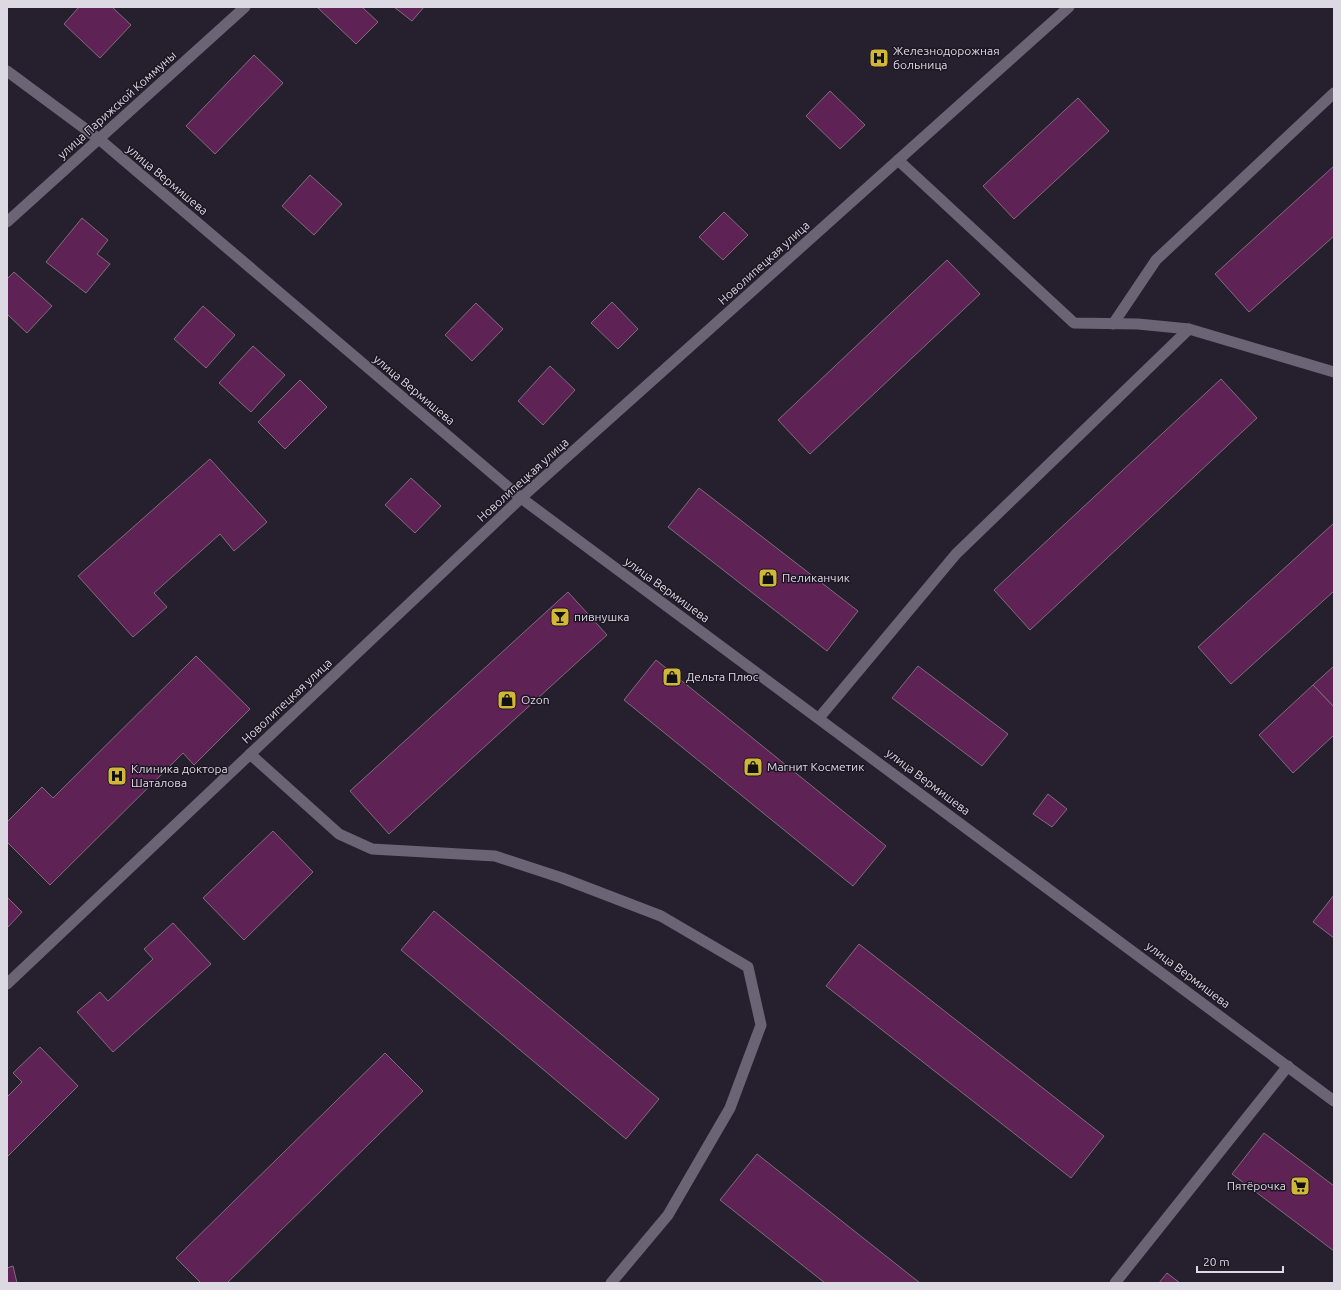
<svg xmlns="http://www.w3.org/2000/svg" width="1341" height="1290" font-family="Ubuntu,sans-serif">
<style>
.building{fill:#5f2254;stroke:#7f6d7a}
.lines{fill:none;stroke-linecap:round;stroke-linejoin:round}
.service{stroke:#6b6475;stroke-width:11}
.minor{stroke:#6b6475;stroke-width:11}
.tertiary{stroke:#6b6475;stroke-width:11}
.labels{text-anchor:middle;stroke-width:3;stroke-linejoin:round;paint-order:stroke}
.poi-label{font-size:12px;fill:#ddd9e3;stroke:#1d1624;text-anchor:start}
.street-label{font-size:12px;fill:#ddd9e3;stroke:#1d1624}
</style>
<rect width="100%" height="100%" fill="#26202e"/>
<g class="building">
<path d="M79 7H112L131 25 100 58 64 24Z"/>
<path d="M317 7H362L378 22 356 44Z"/>
<path d="M394 7H424L412 21Z"/>
<path d="M254 55 283 83 215 154 186 126Z"/>
<path d="M830 91 865 125 840 149 806 116Z"/>
<path d="M1078 98 1109 131 1014 219 983 186Z"/>
<path d="M1334 166V236L1249 312 1215 274Z"/>
<path d="M310 175 342 204 314 235 282 206Z"/>
<path d="M724 212 748 235 723 260 699 237Z"/>
<path d="M82 218 108 240 97 254 110 264 86 293 46 262Z"/>
<path d="M947 260 980 294 810 454 778 420Z"/>
<path d="M14 272 52 306 27 333 7 314V279Z"/>
<path d="M612 302 638 329 618 349 591 323Z"/>
<path d="M476 303 503 329 472 361 445 335Z"/>
<path d="M203 306 235 335 206 368 174 339Z"/>
<path d="M253 346 285 375 251 412 219 383Z"/>
<path d="M550 366 575 390 543 425 518 401Z"/>
<path d="M1221 379 1257 418 1030 630 994 590Z"/>
<path d="M300 380 327 407 285 449 258 422Z"/>
<path d="M210 459 267 522 234 551 220 534 154 593 167 607 133 637 78 576Z"/>
<path d="M411 478 441 506 415 533 385 505Z"/>
<path d="M699 488 858 611 827 651 668 527Z"/>
<path d="M1334 523V591L1231 684 1198 647Z"/>
<path d="M568 592 607 635 389 834 350 791Z"/>
<path d="M196 656 250 709 194 765 183 753 50 885 7 842V822L42 787 53 798Z"/>
<path d="M656 660 886 846 853 886 624 700Z"/>
<path d="M918 666 1008 734 982 766 892 698Z"/>
<path d="M1334 666V707L1313 685Z"/>
<path d="M1313 685 1334 707V735L1293 773 1259 735Z"/>
<path d="M1048 794 1067 809 1052 827 1033 814Z"/>
<path d="M273 831 313 872 244 940 203 898Z"/>
<path d="M1334 895V938L1313 922Z"/>
<path d="M7 897 22 912 7 928Z"/>
<path d="M434 911 659 1099 626 1139 401 950Z"/>
<path d="M173 923 211 964 113 1052 77 1012 100 992 108 1001 153 959 144 949Z"/>
<path d="M859 944 1104 1136 1071 1178 826 986Z"/>
<path d="M40 1047 78 1086 7 1157V1097L22 1082 13 1073Z"/>
<path d="M385 1053 423 1091 227 1283H201L176 1258Z"/>
<path d="M1264 1133 1334 1186V1251L1232 1174Z"/>
<path d="M757 1154 920 1283H825L720 1200Z"/>
<path d="M13 1266 17 1283H7V1268Z"/>
<path d="M1167 1273 1180 1283H1159Z"/>
</g>
<g class="lines">
<g class="service">
<path d="M898 160 1074 323 1138 324 1189 329 1334 372"/>
<path d="M819 718 956 554 1189 329"/>
<path d="M250 754 339 834 372 849 495 856 562 878 661 916 748 967 761 1025 730 1108 668 1215 611 1283"/>
<path d="M1115 1283 1288 1066"/>
</g>
<g class="minor">
<path d="M7 71 99 139 521 498"/>
<path d="M7 222 245 7"/>
<path d="M1113 324 1156 260 1334 93"/>
</g>
<g class="tertiary">
<path d="M521 498 1334 1101"/>
<path d="M7 984 521 498 1069 7"/>
</g>
</g>
<defs>
<symbol id="hospital-square" viewBox="-11 -11 22 22"><rect x="-9" y="-9" width="18" height="18" rx="4" fill="#d0b736" stroke="#1d1624"/><path d="M-5-5h3v3.5h4V-5h3V5h-3V1.5h-4V5h-3Z" fill="#111"/></symbol>
<symbol id="shop-square" viewBox="-11 -11 22 22"><rect x="-9" y="-9" width="18" height="18" rx="4" fill="#d0b736" stroke="#1d1624"/><path d="M-5-2.5h2.3a2.7 3.5 0 0 1 5.4 0H5L5.5 6h-11ZM-1.5-2.5h3a1.5 2.3 0 0 0-3 0Z" fill="#111"/></symbol>
<symbol id="bar-square" viewBox="-11 -11 22 22"><rect x="-9" y="-9" width="18" height="18" rx="4" fill="#d0b736" stroke="#1d1624"/><path d="M-6-5H6L.8 .8V4.5H3.5V6h-7V4.5H-.8V.8Z" fill="#111"/></symbol>
<symbol id="supermarket-square" viewBox="-11 -11 22 22"><rect x="-9" y="-9" width="18" height="18" rx="4" fill="#d0b736" stroke="#1d1624"/><path d="M-6-5.5h2.5l.6 2H6L4.5 2H-2.5L-4.4-4H-6ZM-1.5 3.2a1.3 1.3 0 1 0 .1 0ZM3 3.2a1.3 1.3 0 1 0 .1 0Z" fill="#111"/></symbol>
</defs>
<g fill-rule="evenodd">
<use href="#hospital-square" x="868" y="47" width="22" height="22"/>
<use href="#shop-square" x="757" y="567" width="22" height="22"/>
<use href="#bar-square" x="549" y="606" width="22" height="22"/>
<use href="#shop-square" x="661" y="666" width="22" height="22"/>
<use href="#shop-square" x="496" y="689" width="22" height="22"/>
<use href="#shop-square" x="742" y="756" width="22" height="22"/>
<use href="#hospital-square" x="106" y="765" width="22" height="22"/>
<use href="#supermarket-square" x="1289" y="1175" width="22" height="22"/>
</g>
<g class="labels">
<g class="poi-label">
<text x="893" y="55">Железнодорожная<tspan x="893" dy="14">больница</tspan></text>
<text x="782" y="582">Пеликанчик</text>
<text x="574" y="621">пивнушка</text>
<text x="686" y="681">Дельта Плюс</text>
<text x="521" y="704">Ozon</text>
<text x="767" y="771">Магнит Косметик</text>
<text x="131" y="773">Клиника доктора<tspan x="131" dy="14">Шаталова</tspan></text>
<text x="1286" y="1190" text-anchor="end">Пятёрочка</text>
</g>
<g class="street-label">
<text transform="translate(117 105) rotate(-42)" y="4">улица Парижской Коммуны</text>
<text transform="translate(167 180) rotate(40)" y="4">улица Вермишева</text>
<text transform="translate(764 263) rotate(-42)" y="4">Новолипецкая улица</text>
<text transform="translate(414 390) rotate(40)" y="4">улица Вермишева</text>
<text transform="translate(523 480) rotate(-42)" y="4">Новолипецкая улица</text>
<text transform="translate(667 590) rotate(36)" y="4">улица Вермишева</text>
<text transform="translate(287 701) rotate(-43)" y="4">Новолипецкая улица</text>
<text transform="translate(928 782) rotate(37)" y="4">улица Вермишева</text>
<text transform="translate(1188 975) rotate(37)" y="4">улица Вермишева</text>
</g>
</g>
<rect width="1341" height="1290" fill="none" stroke="#ddd9e3" stroke-width="16"/>
<path d="M1197 1266v6h86v-6" fill="none" stroke="#ddd9e3" stroke-width="2"/>
<text x="1203" y="1266" font-size="12" fill="#ddd9e3" stroke="#1d1624" stroke-width="3" paint-order="stroke">20 m</text>
</svg>
